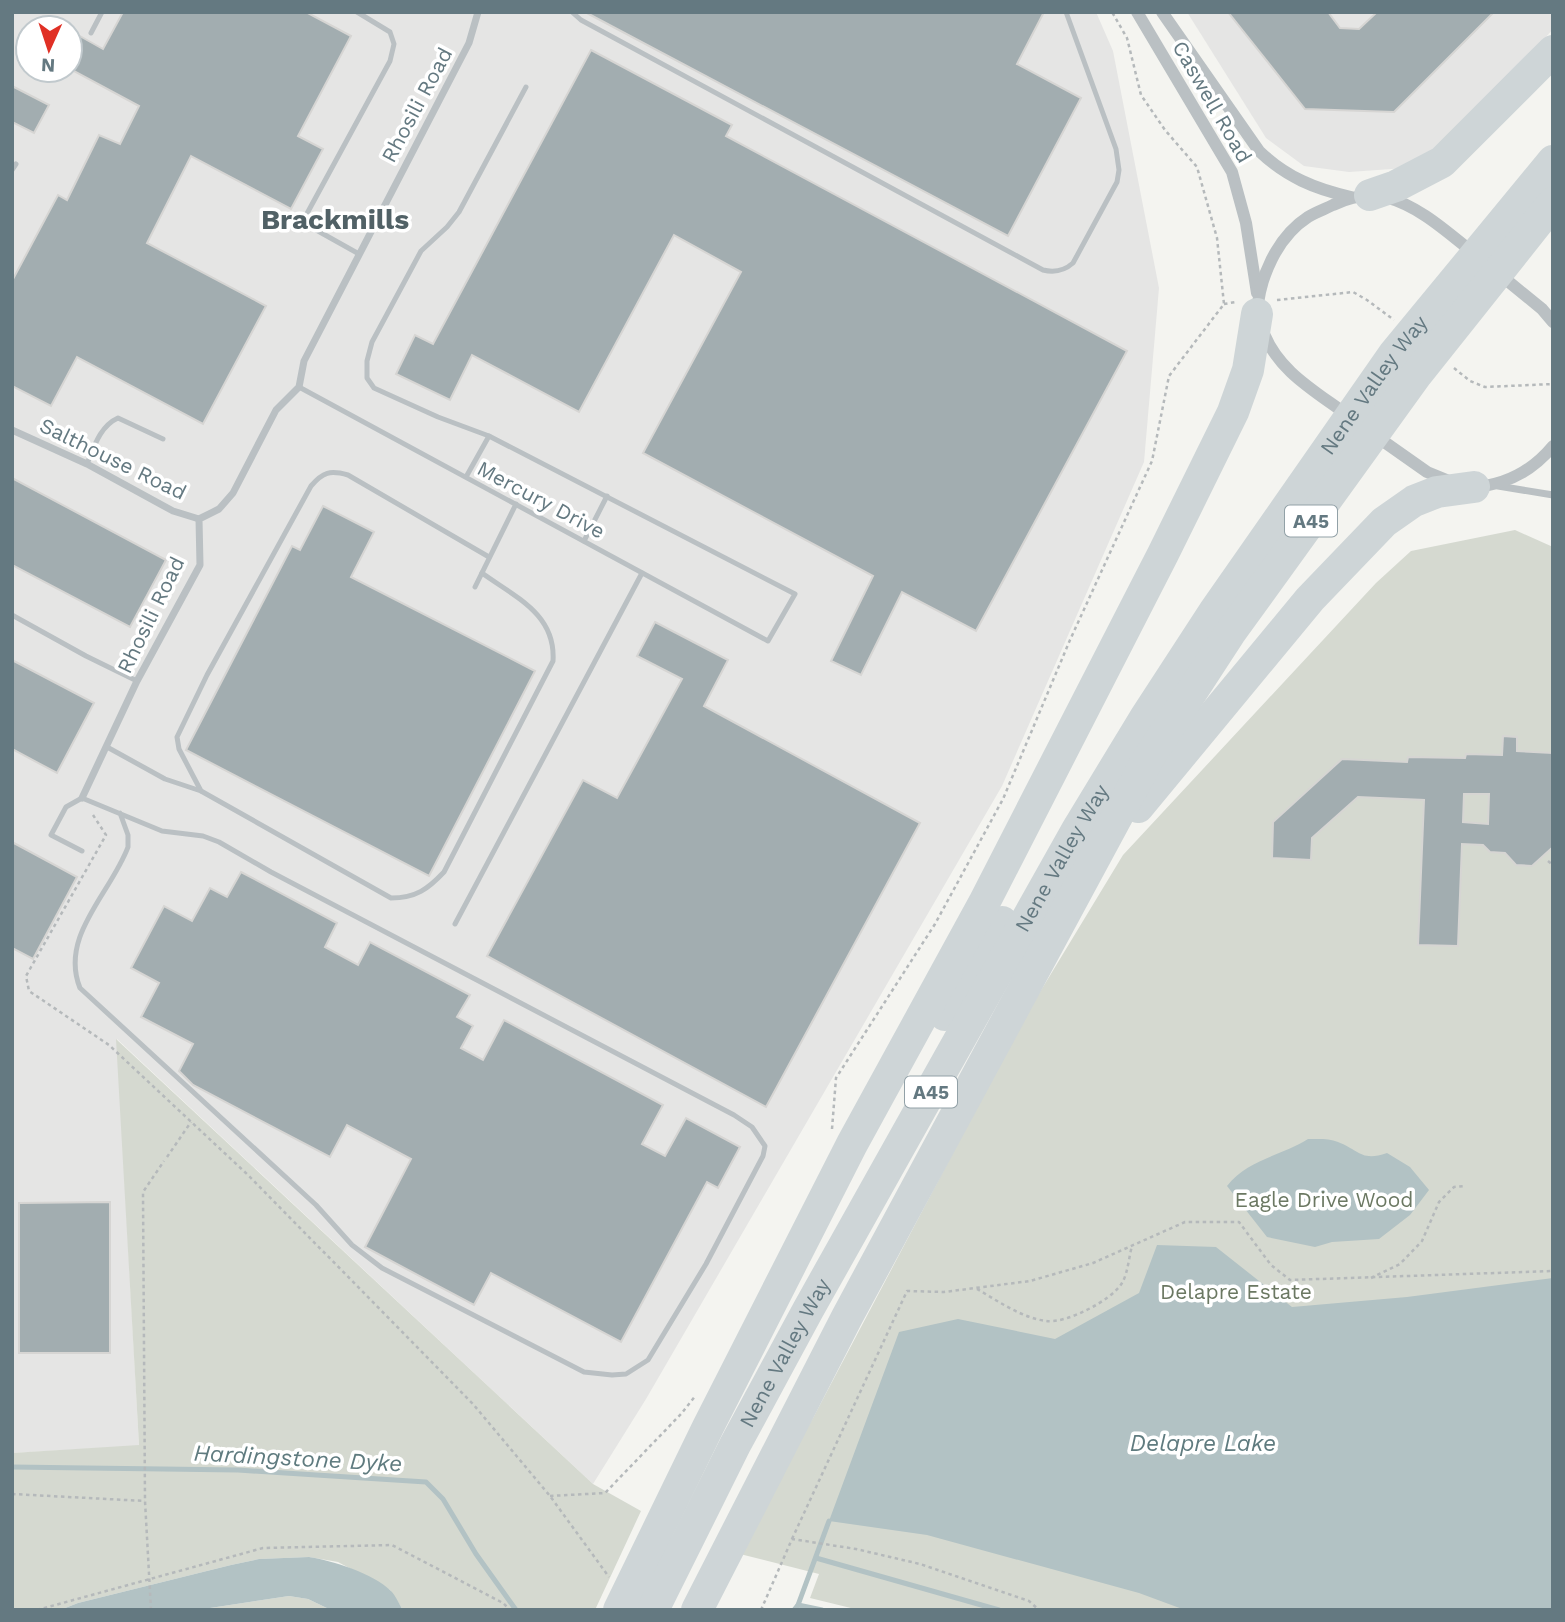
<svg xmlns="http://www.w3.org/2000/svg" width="1565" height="1622" font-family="'Work Sans',sans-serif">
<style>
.built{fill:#e5e5e4;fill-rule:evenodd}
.green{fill:#d5d9d0}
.water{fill:#b2c2c4}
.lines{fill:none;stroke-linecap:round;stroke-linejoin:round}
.stream{stroke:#b2c2c4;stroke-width:5}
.building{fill:#a2adb0;stroke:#d6d5d3;stroke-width:2;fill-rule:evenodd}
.path{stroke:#b5b9bb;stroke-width:2.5;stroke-dasharray:3.5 3.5;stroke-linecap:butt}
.service{stroke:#bac0c3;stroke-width:5}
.minor{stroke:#bac0c3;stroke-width:7}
.tertiary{stroke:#bac0c3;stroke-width:12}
.trunk{stroke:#ced5d7;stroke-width:32}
.labels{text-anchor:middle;stroke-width:7;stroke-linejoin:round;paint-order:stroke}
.shield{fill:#fff;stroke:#92a1a7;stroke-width:2}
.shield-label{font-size:19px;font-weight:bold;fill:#647981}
.street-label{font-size:21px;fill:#647981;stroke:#fff}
.park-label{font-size:21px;fill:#6b7862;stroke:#fff}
.water-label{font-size:23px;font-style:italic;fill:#5f7b7f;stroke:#fff}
.district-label{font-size:28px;font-weight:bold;fill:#516166;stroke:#fff}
</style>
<rect width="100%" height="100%" fill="#f4f4f0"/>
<g class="built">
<path d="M12 12H1096L1113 51 1159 288 1144 462 1002 786 646 1399 593 1484 117 1039 139 1446 12 1453ZM28 28H70V70H28Z"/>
<path d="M1187 12H1553V29L1466 128 1406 168 1349 172 1304 166 1266 138Z"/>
</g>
<g class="green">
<path d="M1515 530 1553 547V1610H859L810 1598 819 1574 736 1553 813 1418 1023 1020 1123 855 1376 583 1411 551Z"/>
<path d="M116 1039 593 1484 641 1511 595 1610H403L390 1590 338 1562 309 1557 259 1559 231 1565 78 1603 60 1610H12V1453L139 1445Z"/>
<path d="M289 1596 308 1599 331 1610H197Z"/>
</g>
<g class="water">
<path d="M1308 1139C1317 1139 1329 1138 1338 1142 1359 1150 1361 1162 1387 1153L1410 1167 1429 1190 1410 1215 1379 1239 1332 1242 1315 1247 1267 1237 1227 1186C1248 1159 1281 1156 1308 1139Z"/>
<path d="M1157 1245 1216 1247 1292 1307 1407 1297 1553 1278V1610H1185L1139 1593 927 1535 829 1521 899 1332 958 1319 1055 1339 1139 1293Z"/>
<path d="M309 1557C333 1561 373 1573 391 1591 396 1596 399 1604 403 1610H331L308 1599 289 1596 197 1610H60L78 1603 231 1565 259 1559Z"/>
</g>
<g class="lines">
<g class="stream">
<path d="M12 1467 238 1470 426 1482 443 1499 476 1554 516 1610"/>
<path d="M816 1558 999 1610"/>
<path d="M798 1605 822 1610"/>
<path d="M794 1610 798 1605 829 1521"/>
</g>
</g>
<g class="building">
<path d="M123 12H306L351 36 298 136 323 149 291 209 191 156 147 243 266 306 203 424 77 357 51 406 12 386V281L58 195 67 200 99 135 120 144 139 106 70 69V50L78 35 103 49Z"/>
<path d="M585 12H1044L1017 64 1081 98 1008 236Z"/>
<path d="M1228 12H1328L1340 28 1359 29 1377 12H1494L1394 112 1305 109Z"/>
<path d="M591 50 732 125 726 136 1127 351 976 631 902 592 861 675 831 661 873 576 643 453 741 272 674 235 579 412 472 355 450 400 396 374 415 335 433 344Z"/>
<path d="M12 86 49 105 34 133 12 122Z"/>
<path d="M12 478 166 560 130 627 12 565Z"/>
<path d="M323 506 374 532 351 577 535 671 429 876 186 750 292 546 300 550Z"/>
<path d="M655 622 728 660 704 706 920 823 766 1107 487 956 583 780 617 798 682 679 637 656Z"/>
<path d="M12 660 94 703 57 773 12 749Z"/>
<path d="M1503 736 1517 737V751L1553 753V847L1532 866 1516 865 1505 853 1490 852 1483 845 1462 844 1458 946 1418 945 1424 800 1358 797 1312 838 1311 860 1272 858 1273 822 1342 759 1407 762 1408 757 1465 758 1466 754 1502 755ZM1464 794H1489L1488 824 1463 822Z"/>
<path d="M12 842 77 877 33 959 12 948Z"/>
<path d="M241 872 337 923 325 947 358 965 370 942 470 995 457 1017 473 1026 461 1048 483 1060 504 1020 663 1105 642 1144 665 1156 686 1118 740 1147 718 1188 707 1182 621 1342 491 1273 474 1305 365 1247 411 1159 347 1125 330 1157 193 1085 179 1071 193 1044 141 1017 159 983 131 968 164 906 192 921 210 888 227 897Z"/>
<path d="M110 1202V1353H19V1203Z"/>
</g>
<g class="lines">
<g class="path">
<path d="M1277 300 1353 292 1367 300 1394 320"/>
<path d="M1224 304 1236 302"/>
<path d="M1454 368 1470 381 1485 387 1553 384"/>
<path d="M93 815 106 835 26 976 29 991 109 1045 248 1175 473 1404 550 1496 609 1577"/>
<path d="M1548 861 1553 865"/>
<path d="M832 1129 836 1078 935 924 1003 799 1070 640 1152 461 1169 376 1224 304 1217 238 1197 167 1165 130 1141 95 1127 38 1112 12"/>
<path d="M167 1157 191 1122"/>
<path d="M1371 1278 1400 1264 1422 1241 1439 1202 1454 1187 1466 1186"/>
<path d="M977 1289C998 1301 1022 1318 1046 1321 1066 1324 1112 1300 1122 1283 1128 1273 1129 1256 1132 1246"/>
<path d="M12 1494 145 1501"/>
<path d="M550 1496 605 1493 681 1414 696 1395"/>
<path d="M792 1539 907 1291 944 1292 1030 1281 1093 1263 1185 1222H1239L1271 1265 1290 1280 1553 1271"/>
<path d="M37 1610 263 1548 392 1545 503 1603 510 1610"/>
<path d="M151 1610 145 1501 143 1192 164 1161"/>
<path d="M761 1610 792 1539 856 1549 920 1564 1029 1601 1039 1610"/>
</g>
<g class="service">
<path d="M357 12 390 32 394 44 390 61 304 219 309 226 359 254"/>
<path d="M572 12 581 20 1043 270C1055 273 1064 271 1073 263L1117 182 1119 170 1116 149 1066 12"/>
<path d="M91 33 102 12"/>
<path d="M12 170 16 164"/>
<path d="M299 387 768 641 795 594 489 436 466 477"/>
<path d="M489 436 438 417 374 388 367 378V361L372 342 421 251 447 227 459 212 526 87"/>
<path d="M87 464C94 447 100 426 118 418L163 439"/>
<path d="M584 541 607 496"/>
<path d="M482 573C515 597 556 614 553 661L444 872C428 889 416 898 391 898L201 791 179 749 177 737 207 675 311 486C323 472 330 470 348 475L489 557"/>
<path d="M475 587 516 504"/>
<path d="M12 615 86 656 137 681"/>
<path d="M107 747 165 779 201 791"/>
<path d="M82 851 51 835 66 807 82 798 162 831 203 836 219 842 271 872 734 1115 752 1127 765 1146 763 1156 706 1264 648 1360 626 1374 612 1375 584 1372 382 1268 352 1245 316 1205 80 988C59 936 111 893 128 847V835L120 813"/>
<path d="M455 924 642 573"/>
</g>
<g class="minor">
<path d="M12 430 87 464 173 511 199 519"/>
<path d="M1498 486 1553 495"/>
<path d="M82 798 137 681 200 565 199 519 219 509 233 493 276 410 299 387 304 361 469 43 478 12"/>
</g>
<g class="tertiary">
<path d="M1137 12 1232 172 1246 223 1257 293"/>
<path d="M1162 12 1259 151C1286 177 1315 189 1351 197"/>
<path d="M1498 273 1542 309 1553 322"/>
<path d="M1257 314C1259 278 1277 237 1308 217 1316 212 1325 209 1333 205 1350 197 1366 193 1385 197 1420 206 1448 233 1476 255"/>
<path d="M1263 331C1278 372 1317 392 1350 417"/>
<path d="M1373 434 1427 472 1449 481"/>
<path d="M1474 487C1506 485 1533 470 1553 446"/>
</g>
<g class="trunk">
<path d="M1370 195 1396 186 1442 162 1553 51"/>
<path d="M1138 807 1310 599 1384 522 1414 501 1437 492 1474 487"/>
<path d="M945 1015 1002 922"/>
<path d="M619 1610 708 1427 852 1144 984 903 1163 554 1233 412 1248 370 1257 314"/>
<path id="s1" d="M653 1610 735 1445 808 1310 1077 830 1145 718 1214 612 1394 354 1553 161"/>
<path d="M697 1610 847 1317 1148 759 1230 633 1417 374 1553 203"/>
</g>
</g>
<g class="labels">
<g class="shield">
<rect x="1285" y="505.5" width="52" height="31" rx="5"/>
<rect x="905" y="1076.5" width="52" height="31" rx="5"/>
</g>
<g class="shield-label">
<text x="1311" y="528">A45</text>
<text x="931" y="1099">A45</text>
</g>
<g class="street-label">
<text transform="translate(1212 102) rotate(60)" y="7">Caswell Road</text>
<text transform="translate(417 105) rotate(-62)" y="7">Rhosili Road</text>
<text dy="7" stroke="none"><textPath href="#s1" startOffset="1423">Nene Valley Way</textPath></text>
<text transform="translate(113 459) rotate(26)" y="7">Salthouse Road</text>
<text transform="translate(541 500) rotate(28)" y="7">Mercury Drive</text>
<text transform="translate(151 615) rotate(-64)" y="7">Rhosili Road</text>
<text dy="7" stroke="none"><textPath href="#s1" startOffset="856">Nene Valley Way</textPath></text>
<text dy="7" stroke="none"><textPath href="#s1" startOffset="289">Nene Valley Way</textPath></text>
</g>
<g class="park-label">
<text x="1324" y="1207">Eagle Drive Wood</text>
<text x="1236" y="1299">Delapre Estate</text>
</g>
<g class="water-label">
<text x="1203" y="1451">Delapre Lake</text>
<text transform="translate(298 1458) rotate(3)" y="8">Hardingstone Dyke</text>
</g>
<g class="district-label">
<text x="335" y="229">Brackmills</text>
</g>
</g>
<rect width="1565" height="1622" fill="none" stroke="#647981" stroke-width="28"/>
<g transform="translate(49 49) rotate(183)"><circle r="33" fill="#ffffff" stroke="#c1c9cd" stroke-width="2"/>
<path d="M0-5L12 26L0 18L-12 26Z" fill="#e03025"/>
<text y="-10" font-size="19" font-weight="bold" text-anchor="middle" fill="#647981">N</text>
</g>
</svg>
